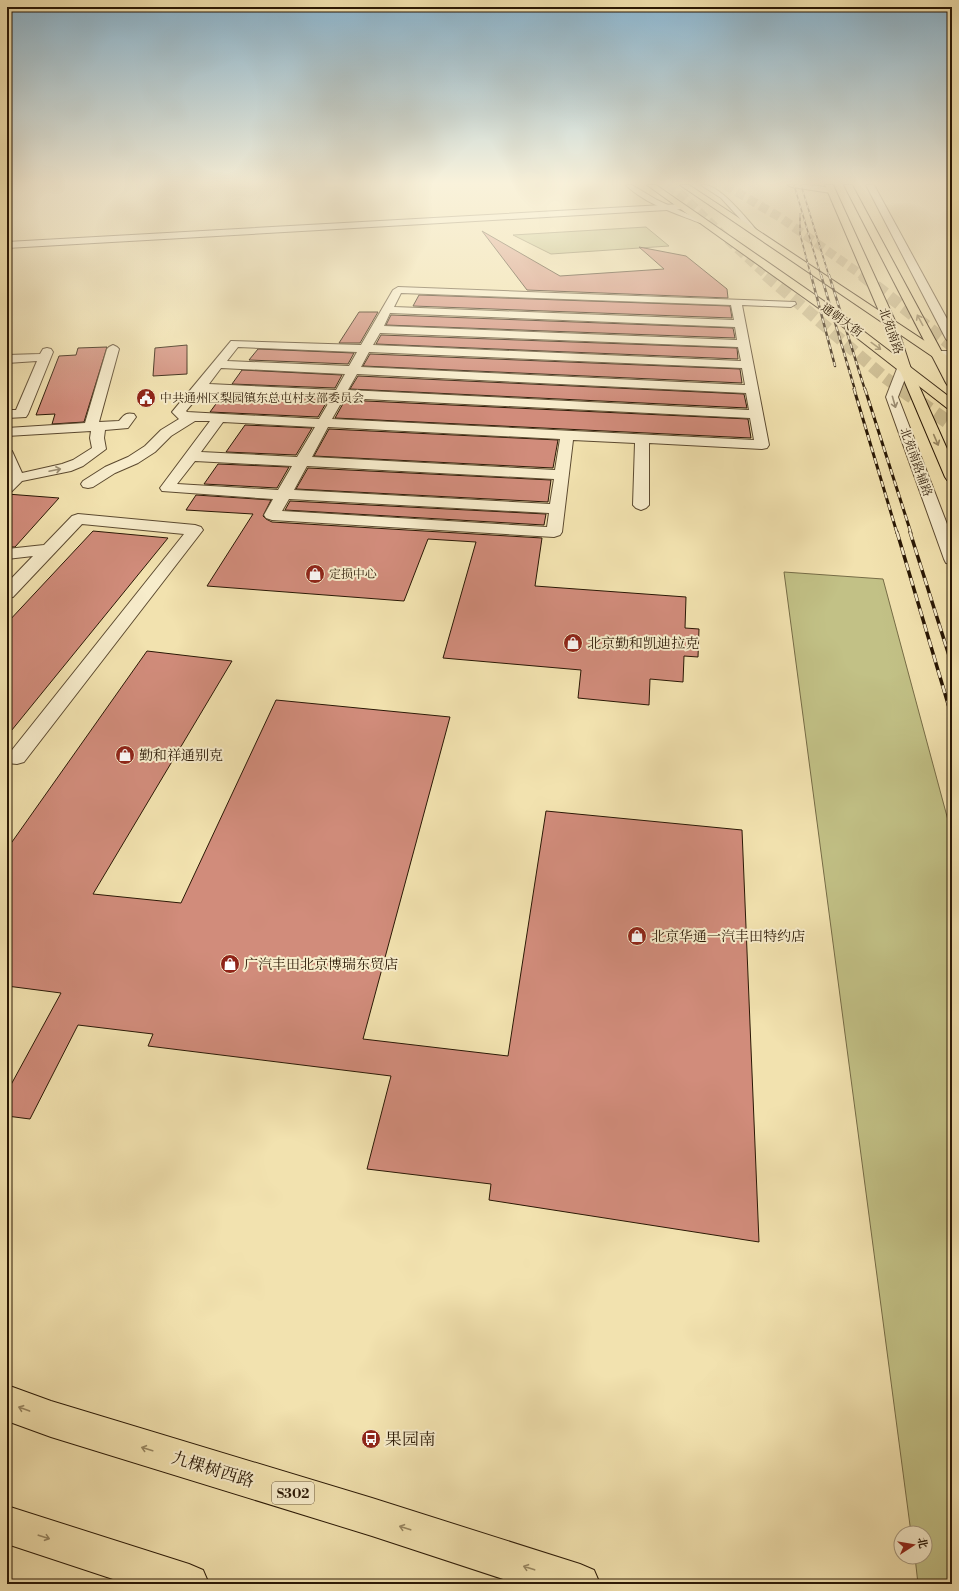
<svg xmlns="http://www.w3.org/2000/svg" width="959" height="1591" font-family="'Libre Bodoni','Noto Serif SC',serif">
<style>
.green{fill:#c2c186;stroke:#766c46}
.building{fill:#d18c7b;stroke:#2a1805}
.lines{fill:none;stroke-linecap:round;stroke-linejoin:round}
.trunk-tunnel-far2{stroke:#caba8d;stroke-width:9;stroke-dasharray:9 4.5;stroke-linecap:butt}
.trunk-tunnel-far1{stroke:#caba8d;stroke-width:12;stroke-dasharray:12 5.5;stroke-linecap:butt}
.trunk-tunnel{stroke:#caba8d;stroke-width:14;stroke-dasharray:14 7;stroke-linecap:butt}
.service-casing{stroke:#5c4a30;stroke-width:2}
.minor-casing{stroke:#5c4a30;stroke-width:2}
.tertiary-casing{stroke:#5c4a30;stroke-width:2}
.primary-casing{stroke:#2a1805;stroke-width:2}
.trunk-casing{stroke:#2a1805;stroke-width:2}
.service{fill:#f7eccb;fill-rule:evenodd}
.minor{fill:#f7eccb;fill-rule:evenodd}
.tertiary{fill:#f7eccb;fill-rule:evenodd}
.primary{fill:#f2e2af;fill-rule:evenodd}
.trunk{fill:#f2e2af;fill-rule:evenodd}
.rail-far4-casing{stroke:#2a1805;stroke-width:1.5}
.rail-far3-casing{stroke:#2a1805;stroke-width:2.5}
.rail-far2-casing{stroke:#2a1805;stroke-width:3}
.rail-far1-casing{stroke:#2a1805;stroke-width:3.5}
.rail-casing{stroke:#2a1805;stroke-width:4.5}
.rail-far4{stroke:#f7eccb;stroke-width:1;stroke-dasharray:3.5;stroke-linecap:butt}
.rail-far3{stroke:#f7eccb;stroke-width:1.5;stroke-dasharray:4.5;stroke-linecap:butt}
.rail-far2{stroke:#f7eccb;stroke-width:2;stroke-dasharray:6;stroke-linecap:butt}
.rail-far1{stroke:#f7eccb;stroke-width:2.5;stroke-dasharray:8;stroke-linecap:butt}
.rail{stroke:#f7eccb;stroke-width:3;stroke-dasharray:9;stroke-linecap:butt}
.oneway{stroke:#988762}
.oneway2{stroke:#9b8d72}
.labels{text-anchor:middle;stroke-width:4;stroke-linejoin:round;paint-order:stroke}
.far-street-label{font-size:12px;fill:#2a1805;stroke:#f7eccb}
.far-poi-label{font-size:12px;fill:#2a1805;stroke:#f7eccb;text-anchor:start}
.shield{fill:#f7eccb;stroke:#685840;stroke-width:1}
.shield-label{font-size:13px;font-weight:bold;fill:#2a1805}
.poi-label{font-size:14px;fill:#2a1805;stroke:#f7eccb;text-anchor:start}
.near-poi-label{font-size:17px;fill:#2a1805;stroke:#f7eccb;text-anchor:start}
.near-street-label{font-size:17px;fill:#2a1805;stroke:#f7eccb}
</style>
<rect width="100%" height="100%" fill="#f2e2af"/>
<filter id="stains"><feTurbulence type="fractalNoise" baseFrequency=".005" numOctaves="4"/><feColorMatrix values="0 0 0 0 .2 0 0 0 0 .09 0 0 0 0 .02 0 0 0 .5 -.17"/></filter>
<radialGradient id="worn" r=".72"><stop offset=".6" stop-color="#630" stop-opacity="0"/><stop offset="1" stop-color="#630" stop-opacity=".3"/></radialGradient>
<g class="green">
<path d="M646 227 669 246 551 254 513 235Z"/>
<path d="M784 572 883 579 952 835V1584H918L915 1557H925V1533H911Z"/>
</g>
<g class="building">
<path d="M482 231 560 276 664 269 639 247 686 256 727 289 728 298 527 290Z"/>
<path d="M419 295 730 306 732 318 413 306Z"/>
<path d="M359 312H378L360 343H339Z"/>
<path d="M391 315 733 328 735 338 386 325Z"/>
<path d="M381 335 737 348 738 359 376 344Z"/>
<path d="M187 345V374L153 376 155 348Z"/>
<path d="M107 347 84 422 52 424 55 414 36 415 59 356 76 355 78 348Z"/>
<path d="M258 349 354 353 348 364 249 360Z"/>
<path d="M370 354 740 369 742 383 363 366Z"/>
<path d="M242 370 342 375 335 388 232 384Z"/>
<path d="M358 376 744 394 747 408 350 389Z"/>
<path d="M224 393 329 398 318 417 210 412Z"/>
<path d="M345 400 748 419 751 438 335 418Z"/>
<path d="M245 425 312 428 296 455 226 452Z"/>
<path d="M329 429 558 440 553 468 314 456Z"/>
<path d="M218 464 289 467 277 488 204 484Z"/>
<path d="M308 468 551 480 548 502 296 489Z"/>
<path d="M7 494 59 498 15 547H7Z"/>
<path d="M196 495 271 500 263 516 266 519 272 522 542 538 535 586 686 597 685 628 699 629 698 657 684 656 683 682 650 679 649 705 578 698 581 670 443 658 476 542 428 539 404 601 207 586 253 514 186 510Z"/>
<path d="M290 501 546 514 544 525 285 510Z"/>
<path d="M93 531 168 538 7 736V623Z"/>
<path d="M147 651 232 661 93 894 181 903 276 700 450 717 363 1039 508 1056 546 811 742 830 759 1242 489 1200 491 1184 367 1169 391 1076 148 1046 153 1034 78 1025 30 1119 7 1116V1092L61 993 7 986V849Z"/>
</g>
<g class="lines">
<g class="trunk-tunnel-far2">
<path d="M668 185 683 196 730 242 767 276"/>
<path d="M725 185 781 218 863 276"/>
</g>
<g class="trunk-tunnel-far1">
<path d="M766 275 883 376 902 390"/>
<path d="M862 275 952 346"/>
</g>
<path class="trunk-tunnel" d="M901 389 952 425"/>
<defs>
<g id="service">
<path d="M626 185H632L657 200 705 222 700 223C675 213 645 204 626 185Z"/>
<path d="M701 185C719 182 748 221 760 234V236H756L721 198Z"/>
</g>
<g id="minor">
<path d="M788 185C798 184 828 185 835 191L831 193 792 187Z"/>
<path d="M681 204 685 207 684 209 7 248V242Z"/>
<path d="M398 287 795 302 796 304 791 307 742 305 769 445 767 448 762 449 649 443V505L646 508 641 510 636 508 633 505 635 443 573 440 562 532 560 535 554 537 272 520 266 518 264 515 273 499 162 491 160 488 210 421H195L171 436 155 452 138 463 115 473 93 487 88 488 83 487 81 484 83 481 105 467 128 457 145 446 161 430 179 419 172 412 231 341 361 345 393 290ZM401 293 731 305 734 320 394 307ZM390 313 735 327 737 340 384 326ZM380 333 738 347 741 361 373 345ZM238 347 357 352 349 366 227 361ZM369 352 742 368 745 385 361 367ZM221 368 345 374 336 390 209 384ZM357 374 746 393 749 410 348 390ZM203 391 332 397 319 419 187 412 186 411ZM344 398 750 418 754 440 332 419ZM223 422 315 427 297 457 201 452ZM328 427 560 439 555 470 312 457ZM195 461 292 466 278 490 177 484ZM307 466 554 479 550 504 294 490ZM289 499 549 513 547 527 282 511Z"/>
<path d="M113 345 117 347 119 349 99 422 119 421C124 415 126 412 134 414L136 417 128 428 105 430 104 438 106 449 83 466 71 471 22 481 12 491 7 492V480L9 477 7 471V450L12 451 22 473 62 464 73 460 92 448 90 438 91 431 7 436V428L85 423 107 349 109 347Z"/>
<path d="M47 348 51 349 53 352 28 414 26 417 7 418V410H16L37 361 7 363V355L40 354 43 349Z"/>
<path d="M938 351H952V359L934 358 932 355 934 352Z"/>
<path d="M78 514 195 525 201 527 203 530 24 762 17 764 7 763V749L12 750 184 534 82 524 13 597 7 598V583L33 556 7 559V549L44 545 72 516Z"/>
</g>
<g id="tertiary">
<path d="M866 185H874L952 328V342L948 341 946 339Z"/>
<path d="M904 362 908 363 910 366 898 397 952 537V564L946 563 944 559 886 397 898 366 900 363Z"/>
</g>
<g id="primary">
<path d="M647 185H656L828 304 952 399V409L947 408 820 309Z"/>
<path d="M680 185H689L952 359V368L948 367Z"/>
<path d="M7 1385 51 1401 372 1498 580 1564 594 1570 600 1584H518L372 1536 51 1437 7 1421Z"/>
<path d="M7 1506 189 1564 203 1570 209 1584H128L7 1544Z"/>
</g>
<g id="trunk">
<path d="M825 185H833L896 323 910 366 952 460V481L947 480 945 477 898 366 884 323Z"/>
<path d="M844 185H852L952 371V387L948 386 946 383Z"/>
</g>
</defs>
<use href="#service" class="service-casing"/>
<use href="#minor" class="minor-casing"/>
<use href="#tertiary" class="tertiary-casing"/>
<use href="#primary" class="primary-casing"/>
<use href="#trunk" class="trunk-casing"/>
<use href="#service" class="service"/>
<use href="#minor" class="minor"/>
<use href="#tertiary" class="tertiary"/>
<use href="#primary" class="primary"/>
<use href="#trunk" class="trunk"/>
<defs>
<g id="rail-far4">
<path d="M794 185 821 276"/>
<path d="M801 185 829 276"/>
<path d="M800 214V234L811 276"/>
</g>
<g id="rail-far3">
<path d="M811 275 835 366"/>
<path d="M821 275 855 390"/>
<path d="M829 275 865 390"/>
</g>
<g id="rail-far2">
<path d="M854 389 897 533"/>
<path d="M865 389 911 533"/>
</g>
<g id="rail-far1">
<path d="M897 532 951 714"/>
<path d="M910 532 952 665"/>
</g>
<path id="rail" d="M951 713 952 717"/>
</defs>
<use href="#rail-far4" class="rail-far4-casing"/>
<use href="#rail-far3" class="rail-far3-casing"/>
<use href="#rail-far2" class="rail-far2-casing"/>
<use href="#rail-far1" class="rail-far1-casing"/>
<use href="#rail" class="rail-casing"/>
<use href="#rail-far4" class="rail-far4"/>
<use href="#rail-far3" class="rail-far3"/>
<use href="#rail-far2" class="rail-far2"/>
<use href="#rail-far1" class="rail-far1"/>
<use href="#rail" class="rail"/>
</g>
<defs><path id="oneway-shaft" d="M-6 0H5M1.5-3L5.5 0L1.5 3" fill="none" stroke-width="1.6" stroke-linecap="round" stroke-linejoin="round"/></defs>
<g class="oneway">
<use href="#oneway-shaft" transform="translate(920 320) rotate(-118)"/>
<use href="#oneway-shaft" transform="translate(876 346) rotate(36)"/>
<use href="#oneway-shaft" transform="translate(936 440) rotate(67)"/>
<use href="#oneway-shaft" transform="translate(24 1409) rotate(-160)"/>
<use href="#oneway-shaft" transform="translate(147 1449) rotate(-163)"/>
<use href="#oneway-shaft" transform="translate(405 1528) rotate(-162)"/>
<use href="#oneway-shaft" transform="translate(44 1537) rotate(18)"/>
<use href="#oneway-shaft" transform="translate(529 1568) rotate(-162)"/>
</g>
<g class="oneway2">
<use href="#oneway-shaft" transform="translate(894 402) rotate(74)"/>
<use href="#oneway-shaft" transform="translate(55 470) rotate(-12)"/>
</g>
<linearGradient id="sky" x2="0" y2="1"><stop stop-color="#8ab7d3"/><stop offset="0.45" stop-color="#f9f2db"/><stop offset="1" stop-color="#f9f2db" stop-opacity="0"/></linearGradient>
<rect width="959" height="407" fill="url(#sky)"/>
<defs>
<symbol id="civic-disc" viewBox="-11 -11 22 22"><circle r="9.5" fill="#8f2418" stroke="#f7eccb"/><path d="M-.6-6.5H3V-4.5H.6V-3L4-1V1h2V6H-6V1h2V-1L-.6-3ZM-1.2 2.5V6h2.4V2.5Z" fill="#fff"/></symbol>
<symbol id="shop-disc" viewBox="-11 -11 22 22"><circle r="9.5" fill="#8f2418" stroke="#f7eccb"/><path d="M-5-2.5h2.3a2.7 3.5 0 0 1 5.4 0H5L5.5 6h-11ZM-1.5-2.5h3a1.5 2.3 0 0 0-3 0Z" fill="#fff"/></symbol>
<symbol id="bus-disc" viewBox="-11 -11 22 22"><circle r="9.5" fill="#8f2418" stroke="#f7eccb"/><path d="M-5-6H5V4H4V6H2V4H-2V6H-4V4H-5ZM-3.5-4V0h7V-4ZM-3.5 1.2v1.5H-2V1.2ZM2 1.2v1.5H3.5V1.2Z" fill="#fff"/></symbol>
</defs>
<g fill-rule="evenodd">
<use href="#civic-disc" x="135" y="387" width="22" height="22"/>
<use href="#shop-disc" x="304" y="563" width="22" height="22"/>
<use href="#shop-disc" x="562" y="632" width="22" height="22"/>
<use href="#shop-disc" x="114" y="744" width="22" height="22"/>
<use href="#shop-disc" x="626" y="925" width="22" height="22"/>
<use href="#shop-disc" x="219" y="953" width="22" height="22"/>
<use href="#bus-disc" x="360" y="1428" width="22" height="22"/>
</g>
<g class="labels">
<g class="far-street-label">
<text transform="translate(842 320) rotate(36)" y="4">通朝大街</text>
<text transform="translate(891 331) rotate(70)" y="4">北苑南路</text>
<text transform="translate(916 462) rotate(70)" y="4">北苑南路辅路</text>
</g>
<g class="far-poi-label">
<text x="160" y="402">中共通州区梨园镇东总屯村支部委员会</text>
<text x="329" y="578">定损中心</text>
</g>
<rect class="shield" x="272" y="1482" width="42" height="22" rx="3"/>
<g class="shield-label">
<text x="293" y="1498">S302</text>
</g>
<g class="poi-label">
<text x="587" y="648">北京勤和凯迪拉克</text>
<text x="139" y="760">勤和祥通别克</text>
<text x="651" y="941">北京华通一汽丰田特约店</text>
<text x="244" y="969">广汽丰田北京博瑞东贸店</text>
</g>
<g class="near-poi-label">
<text x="385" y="1445">果园南</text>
</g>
<g class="near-street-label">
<text transform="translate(213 1469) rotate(17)" y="6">九棵树西路</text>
</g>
</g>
<rect width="959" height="1591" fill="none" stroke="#f2e2af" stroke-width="24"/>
<rect x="8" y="8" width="943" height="1575" fill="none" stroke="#2a1805" stroke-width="2"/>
<rect x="12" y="12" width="935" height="1567" fill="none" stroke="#2a1805"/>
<g transform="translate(913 1545) rotate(78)"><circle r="19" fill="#f7eccb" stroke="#a5977c"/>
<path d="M0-3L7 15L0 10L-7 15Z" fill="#8f2418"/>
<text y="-6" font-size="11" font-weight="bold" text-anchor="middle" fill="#2a1805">北</text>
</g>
<rect width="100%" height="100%" filter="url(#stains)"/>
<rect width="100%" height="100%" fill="url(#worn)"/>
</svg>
